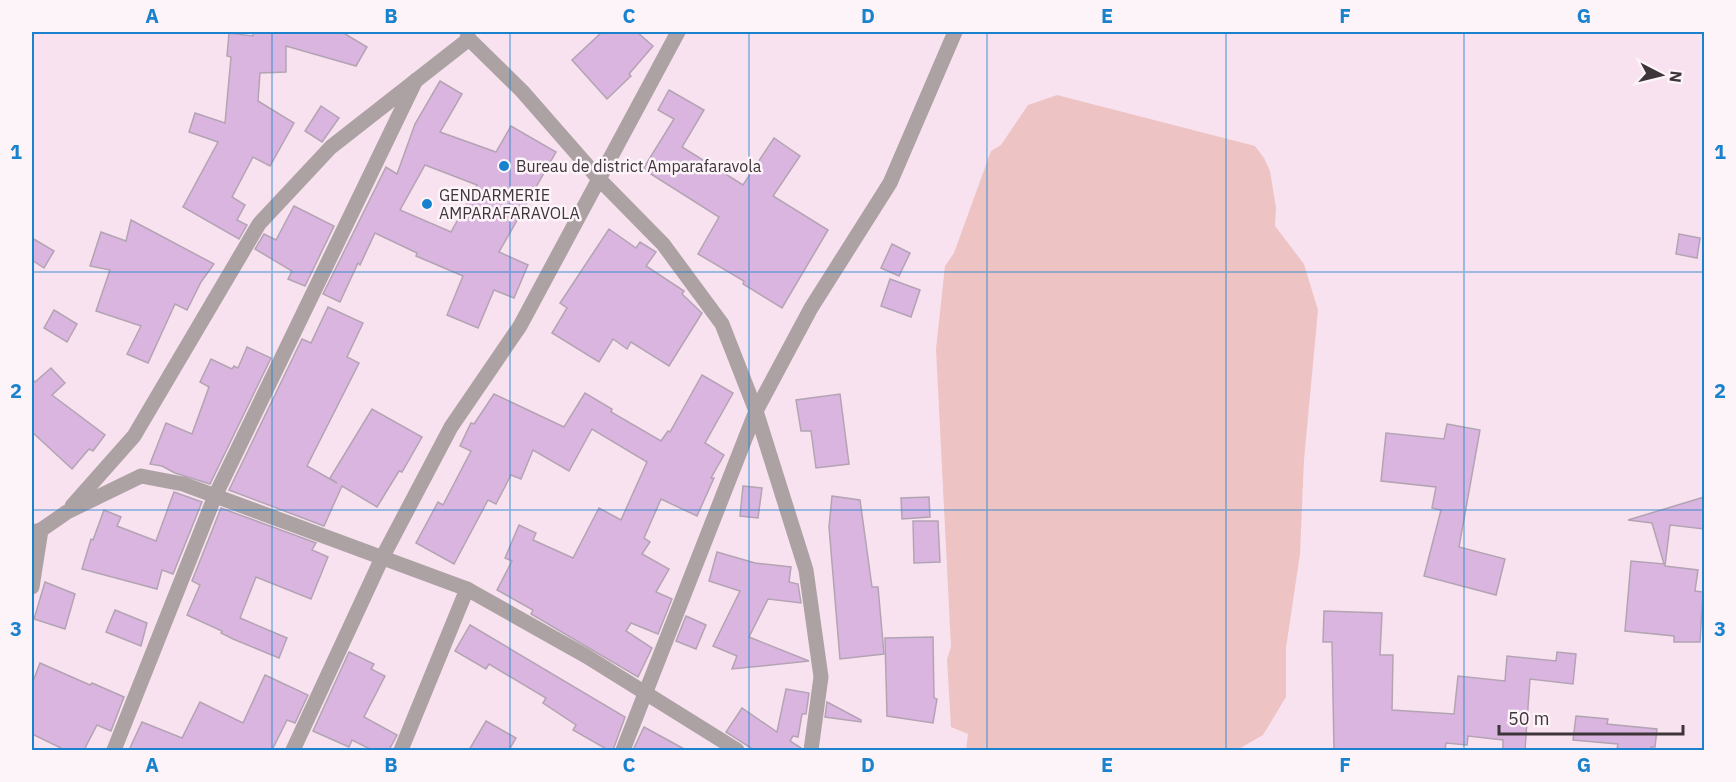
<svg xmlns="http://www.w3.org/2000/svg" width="1736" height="782" font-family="'IBM Plex Sans',sans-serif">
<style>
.green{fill:#edc4c3}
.building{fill:#dab5df;stroke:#b3a4b4;stroke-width:1.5;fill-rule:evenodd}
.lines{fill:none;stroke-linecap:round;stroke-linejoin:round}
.minor{stroke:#aca1a3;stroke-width:15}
.grid{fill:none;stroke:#1a82cd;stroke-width:1.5;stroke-opacity:0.55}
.poi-dot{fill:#1a82cd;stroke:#fdf4f9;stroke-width:2}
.labels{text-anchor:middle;stroke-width:5;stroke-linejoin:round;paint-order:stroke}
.poi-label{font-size:16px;fill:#3e353a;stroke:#fdf4f9;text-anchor:start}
.neatline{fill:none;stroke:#1a82cd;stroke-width:2}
.grid-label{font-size:20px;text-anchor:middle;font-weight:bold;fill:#1a82cd}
</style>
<rect width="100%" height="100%" fill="#f9e2ef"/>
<path class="green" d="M1057 95 1255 146 1264 158 1270 171 1276 208 1275 226 1304 264 1318 310 1304 460 1300 554 1286 648V697L1263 735 1237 750H966L968 734 951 727 947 659 951 647 936 349 945 266 954 253 991 151 1001 145 1028 105Z"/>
<g class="building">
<path d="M253 32H342L367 47 356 66 286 46V72L260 73 258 101 294 123 270 166 253 157 232 197 245 205 237 220 247 225 239 239 183 207 218 142 189 132 195 113 225 123 231 57 227 56 229 33 253 36Z"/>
<path d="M602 32H637L653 46 629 74 631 76 607 99 572 60Z"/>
<path d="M440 81 462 94 440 132 496 152 511 126 556 152 499 252 528 265 514 298 494 290 478 328 447 315 463 276 416 256 417 253 375 233 360 265 358 263 340 302 323 294 386 167 397 174 415 124ZM425 165 477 185 451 232 400 210Z"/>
<path d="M669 90 704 110 682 147 743 185 774 138 800 156 773 196 828 230 782 308 743 284 744 281 698 254 719 217 643 169 674 119 658 110Z"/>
<path d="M321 106 339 118 322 142 305 131Z"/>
<path d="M294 206 334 226 305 286 288 279 292 271 255 249 264 234 276 240Z"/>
<path d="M131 220 214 264 201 282 187 310 175 304 148 363 127 354 141 326 96 311 110 270 90 266 101 232 126 241Z"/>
<path d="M609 229 636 248 640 242 656 252 646 266 684 291 682 294 702 313 669 366 631 342 627 349 613 339 599 362 552 333 567 308 560 303Z"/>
<path d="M1679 234 1700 238 1697 258 1676 254Z"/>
<path d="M32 238 54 251 44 268 32 260Z"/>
<path d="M892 244 910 253 899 276 881 268Z"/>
<path d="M890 279 920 290 911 317 881 306Z"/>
<path d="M328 307 363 323 347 357 359 363 307 466 337 483 330 478 372 409 422 437 402 472 399 471 377 507 342 486 324 526 229 490 302 339 311 343Z"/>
<path d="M54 310 77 324 67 342 44 328Z"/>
<path d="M247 347 271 358 210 484 175 473 162 466 150 464 166 423 192 434 209 387 200 382 211 359 232 369 234 366 238 368Z"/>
<path d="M51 368 65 383 52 395 105 435 93 451 89 449 72 469 32 432V379L35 382Z"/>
<path d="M702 375 733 393 705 443 724 455 711 478H714L697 516 661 499 644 538 650 542 642 554 669 569 656 592 672 599 658 634 631 623 626 631 652 648 638 677 531 614 533 610 497 590 512 561 505 558 519 525 536 533 533 540 573 558 599 508 621 520 647 462 592 429 569 471 533 450 521 479 511 475 496 504 488 500 454 564 416 543 438 502 443 505 471 451 460 446 471 423 474 424 494 394 564 427 585 393 612 409 611 412 661 441 668 431 670 432Z"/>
<path d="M840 394 849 464 816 468 811 431H801L796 400Z"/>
<path d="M1447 424 1480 430 1459 547 1505 559 1496 595 1424 576 1441 510 1432 508 1436 487 1381 481 1386 433 1444 439Z"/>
<path d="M743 486 762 488 758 518 740 516Z"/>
<path d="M174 492 202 502 173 574 162 570 157 589 82 569 91 539 93 540 104 510 121 517 117 526 156 541Z"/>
<path d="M832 496 860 500 872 587H878L884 654 840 659 829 527Z"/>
<path d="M929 497 930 517 902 519 901 498Z"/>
<path d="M1704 497V529L1670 525 1665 566 1698 570 1695 591 1703 592 1700 642H1674V636L1625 631 1631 561 1664 564 1652 523 1628 520Z"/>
<path d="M221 508 316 543 312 550 328 557 311 599 256 577 240 618 287 638 279 658 233 639 221 633 222 631 187 615 200 585 192 581Z"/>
<path d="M913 521H938L940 562 914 563Z"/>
<path d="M717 552 755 563 791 567 789 582 798 584 801 603 768 599 749 637 809 661 732 669 737 656 713 646 740 591 709 581Z"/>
<path d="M45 582 75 594 65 629 34 619Z"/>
<path d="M115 610 147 623 141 646 106 632Z"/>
<path d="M1324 611 1382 613 1380 655H1393L1392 710 1454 714 1458 676 1505 681 1507 656 1556 661 1557 652 1576 654 1573 684 1530 679 1525 750H1503V740L1468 736 1467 745 1446 743 1445 750H1334L1332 642H1323Z"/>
<path d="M686 616 706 625 696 649 676 641Z"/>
<path d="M470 625 625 717 613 750H608L573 730 576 725 543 703 546 698 489 664 486 669 455 651Z"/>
<path d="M933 637 934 698 937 699 933 723 887 716 885 638Z"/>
<path d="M349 652 374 664 371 669 385 676 364 717 397 735 389 750H372L352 740 349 747 313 731Z"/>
<path d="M40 663 90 685 92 683 124 697 111 731 97 725 84 750H65L32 734V684Z"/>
<path d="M265 675 308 695 295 723 287 720 272 750H129L142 722 182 738 200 702 243 723Z"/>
<path d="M786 689 809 693 806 714H802L798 737 793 736 790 741 801 748V750H754L726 732 742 708 777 732Z"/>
<path d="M827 702 861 720V722L825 717Z"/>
<path d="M1576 716 1608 719 1607 724 1657 729 1655 747H1651V750H1634L1617 749 1618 744 1573 740Z"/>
<path d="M486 721 516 738 509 750H469Z"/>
<path d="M644 727 686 750H633Z"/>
</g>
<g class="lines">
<g class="minor">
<path d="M467 32 469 39 522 91 599 179 663 244 722 324 756 411 806 570 821 677 811 750"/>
<path d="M72 506 134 436 259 224 331 147 469 39"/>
<path d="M32 532 41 530 67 512 141 476 183 484 467 589 586 656 737 750"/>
<path d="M32 587 41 530"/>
<path d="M114 750 215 496 416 80"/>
<path d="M293 750 382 558 451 427 520 326 678 32"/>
<path d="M401 750 467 589"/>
<path d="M623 750 756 411 811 308 890 183 955 32"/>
</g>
</g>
<path class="grid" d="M272 32V750M510 32V750M749 32V750M987 32V750M1226 32V750M1464 32V750M32 272H1704M32 510H1704"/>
<g class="poi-dot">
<circle cx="504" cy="166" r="6"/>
<circle cx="427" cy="204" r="6"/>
</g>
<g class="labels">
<g class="poi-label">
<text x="516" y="172">Bureau de district Amparafaravola</text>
<text x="439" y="201">GENDARMERIE<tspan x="439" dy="18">AMPARAFARAVOLA</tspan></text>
</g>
</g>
<rect width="1736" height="782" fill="none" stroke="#fdf4f9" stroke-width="66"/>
<g transform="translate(1661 75) rotate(97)" stroke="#fdf4f9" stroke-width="4.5" paint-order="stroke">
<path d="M0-4.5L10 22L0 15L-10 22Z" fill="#3e353a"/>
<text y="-9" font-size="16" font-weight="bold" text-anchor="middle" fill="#3e353a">N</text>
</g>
<path d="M1499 725v9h184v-9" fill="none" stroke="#3e353a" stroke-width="3"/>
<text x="1508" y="725" font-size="18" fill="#3e353a" stroke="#fdf4f9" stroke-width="4.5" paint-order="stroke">50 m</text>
<rect x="33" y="33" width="1670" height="716" class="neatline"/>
<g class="grid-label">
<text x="152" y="23">A</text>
<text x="391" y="23">B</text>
<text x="629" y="23">C</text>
<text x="868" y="23">D</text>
<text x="1107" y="23">E</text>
<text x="1345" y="23">F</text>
<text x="1584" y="23">G</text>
<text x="16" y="159">1</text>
<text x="1720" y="159">1</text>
<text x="16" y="398">2</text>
<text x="1720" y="398">2</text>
<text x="16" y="636">3</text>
<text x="1720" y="636">3</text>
<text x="152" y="772">A</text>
<text x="391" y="772">B</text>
<text x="629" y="772">C</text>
<text x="868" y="772">D</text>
<text x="1107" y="772">E</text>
<text x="1345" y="772">F</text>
<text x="1584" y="772">G</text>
</g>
</svg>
